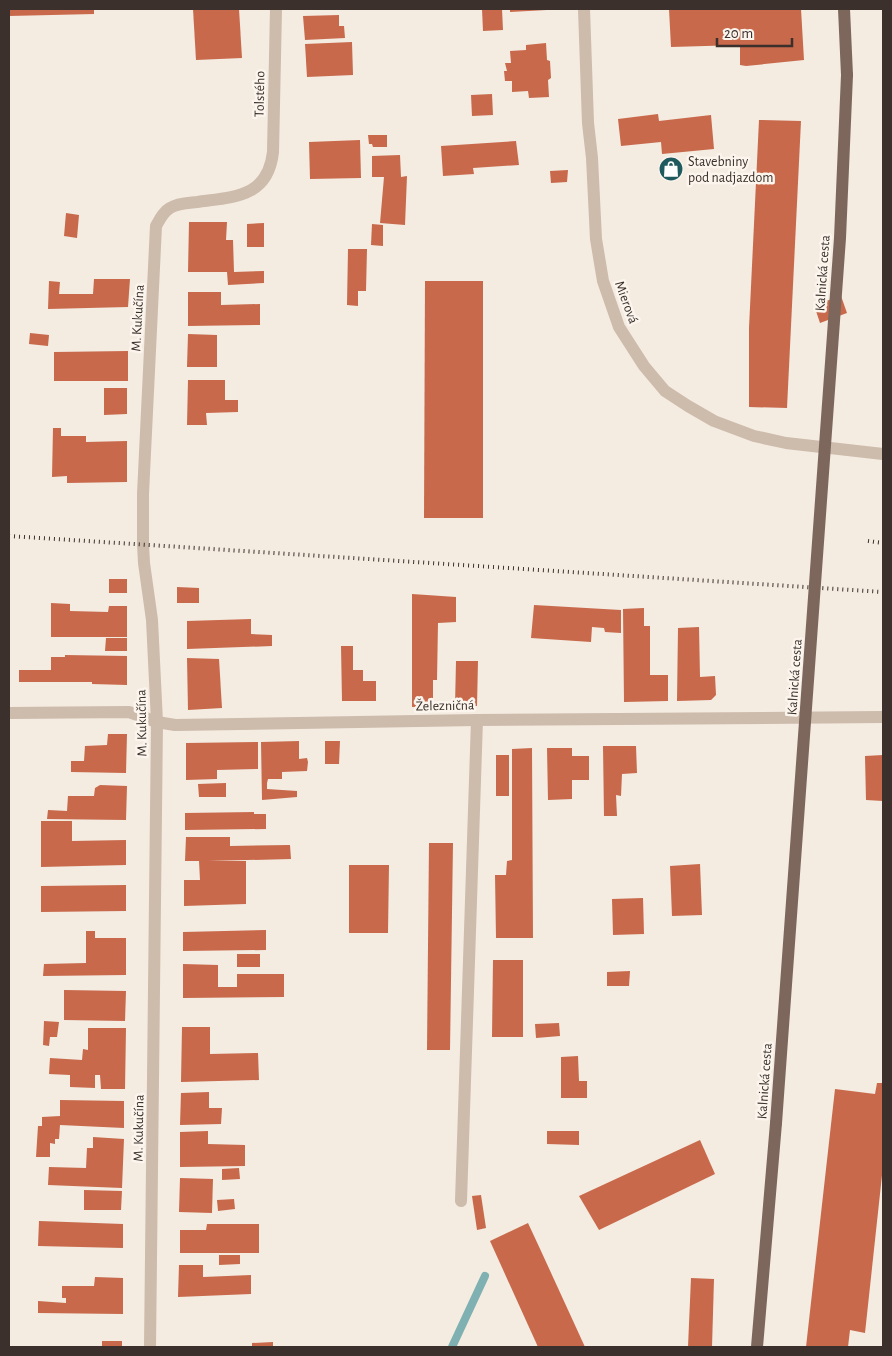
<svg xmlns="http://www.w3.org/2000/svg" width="892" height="1356" font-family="'Alegreya Sans',sans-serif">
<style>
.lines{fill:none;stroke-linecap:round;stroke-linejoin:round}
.stream{stroke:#7fb0b2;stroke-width:8}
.building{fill:#c8694b}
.lane{stroke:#cdbbac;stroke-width:12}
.street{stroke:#cdbbac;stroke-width:12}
.primary{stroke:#7d675c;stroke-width:12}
.rail{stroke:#3b302b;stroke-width:4;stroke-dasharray:1 4;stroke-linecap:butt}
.primary-bridge{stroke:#7d675c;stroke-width:12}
.labels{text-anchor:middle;stroke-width:5;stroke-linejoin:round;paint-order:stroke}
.street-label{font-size:14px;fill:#3b302b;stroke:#fbf5ee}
.poi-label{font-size:14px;fill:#3b302b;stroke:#fbf5ee;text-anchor:start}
</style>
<rect width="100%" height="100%" fill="#f4ebe1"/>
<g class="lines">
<path class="stream" d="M452 1347 485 1276"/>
</g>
<g class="building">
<path d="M9 9H94V14L9 16Z"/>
<path d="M193 9H239L242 58 196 60Z"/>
<path d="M482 9H502L503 30 483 31Z"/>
<path d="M510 9H546L547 10 510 12Z"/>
<path d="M669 9H801L804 60 746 66 740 65V45L671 47Z"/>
<path d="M339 15V26H344L345 38 305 40 303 16Z"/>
<path d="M352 42 353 75 307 77 305 44Z"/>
<path d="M546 43 547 60 550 61 551 78 548 80 549 97 529 98 528 91 512 92V81H505L504 71H507L505 63H511L510 51 526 50V45Z"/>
<path d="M492 94 493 115 472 116 471 95Z"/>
<path d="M658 114 659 121 711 115 714 149 662 154 661 142 621 146 618 119Z"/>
<path d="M759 120 801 121 787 408 749 407V328Z"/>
<path d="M368 135H387V147H373L372 144H369Z"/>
<path d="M360 140 361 178 310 179 309 142Z"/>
<path d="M516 141 519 165 473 168 474 174 443 176 441 146Z"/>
<path d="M400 155 401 177 407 176 405 225 380 223 384 177H372V156Z"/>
<path d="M568 170 567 182 551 183 550 171Z"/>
<path d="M66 213 79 215 77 238 64 236Z"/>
<path d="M189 222H227L226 240H233L234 272 264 271V283L228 285 227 272H188Z"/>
<path d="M264 223V247H247V224Z"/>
<path d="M372 224 383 225V246L371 245Z"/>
<path d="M348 249H367L366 291H358V306L347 305Z"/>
<path d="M94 279H130L128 307 48 309 49 281 60 282 59 294H93Z"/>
<path d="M425 281H483V518H424Z"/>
<path d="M188 292H221V305L260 304V325L188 326Z"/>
<path d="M841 296 847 313 820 323 814 305Z"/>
<path d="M30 333 49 335 48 346 29 344Z"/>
<path d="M188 334 217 335V367H187Z"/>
<path d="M128 351V381H54V352Z"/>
<path d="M188 380H225V400H238V412L206 413 207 425H187Z"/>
<path d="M104 388H127V414L104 415Z"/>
<path d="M53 428H61V436H86V442L127 441V482L67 483V476L52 477Z"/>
<rect x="109" y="579" width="18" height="14"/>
<path d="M177 587 199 588V603H177Z"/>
<path d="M412 594 456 597V622L438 623 437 680H433V706L412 707Z"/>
<path d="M51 603 70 604V611L108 612 109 606H127V637H51Z"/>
<path d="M534 605 621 610V633L605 632 604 628 592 627 591 642 531 638Z"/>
<path d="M644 608V626H650V675H668V701L624 702 623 609Z"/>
<path d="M251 619V634L272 635V646L187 649V621Z"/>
<path d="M699 627 700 677 715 676 716 695 711 700 677 701 678 628Z"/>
<path d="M106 638H127V651H105Z"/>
<path d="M341 646H353V670H363V681H376V701H342Z"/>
<path d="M65 655 127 656V685L92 684V682H19V670H51V657H65Z"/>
<path d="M187 658 219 659 222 708 188 710Z"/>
<path d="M456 661H478L477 706H455Z"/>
<path d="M108 734H127L126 773 71 772V761H84L85 746 107 745Z"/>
<path d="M299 741V759L307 758 308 762 307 771 282 772V779H268L267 783V789L297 791V797L262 800 261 742Z"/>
<path d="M325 741H340L339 764H325Z"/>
<path d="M258 742V769L217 770V779L186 780V743Z"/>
<path d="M603 746H636L637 773 622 774 621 796 616 795 617 816H604Z"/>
<path d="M532 748 533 938H496L495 875H506L507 861 512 860V749Z"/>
<path d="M547 748H572V756H589V780H572V799L548 800Z"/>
<rect x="496" y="755" width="13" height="41"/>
<path d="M883 755V801L866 800 865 756Z"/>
<path d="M226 783V797H199L198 784Z"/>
<path d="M100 785 127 786 126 820 47 819 48 810 67 811 68 796H94L95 788Z"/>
<path d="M254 812V814H266V829L185 830V813Z"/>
<path d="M41 821H72V841L126 840V865L41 867Z"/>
<path d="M186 837H230V846L290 845 291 859 208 861H246V904L184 906V880H200L199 861H185Z"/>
<path d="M429 843H453L450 1050H427Z"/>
<path d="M700 864 702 915 672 916 670 866Z"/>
<path d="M349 865H389L388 933H349Z"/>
<path d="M126 885V911L41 912V886Z"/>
<path d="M643 898 644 934 613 935 612 899Z"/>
<path d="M266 930V950L183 951V932Z"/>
<path d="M86 931H95V938H126V975L43 976 44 964 86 963Z"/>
<rect x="237" y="954" width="23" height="13"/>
<path d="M493 960H523V1037H492Z"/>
<path d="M183 964 218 965V987H237V974H284V997L183 998Z"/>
<path d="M630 971 629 986H607V972Z"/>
<path d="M64 990 126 991 125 1021 64 1020Z"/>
<path d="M44 1021 59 1022 57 1037H50L49 1046 43 1045Z"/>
<path d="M559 1023 560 1036 536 1038 535 1024Z"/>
<path d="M182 1027H210V1054L258 1053 259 1080 181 1082Z"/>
<path d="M88 1028H126L125 1089H101L100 1075H95V1088L70 1087V1075L49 1074 50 1058 82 1060 83 1049 88 1050Z"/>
<path d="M578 1056 579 1081H587V1098H561V1057Z"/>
<path d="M877 1083H883V1166L865 1333 850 1330 848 1347H806L835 1089 875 1094Z"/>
<path d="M209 1092V1108H222L221 1124 180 1125 181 1093Z"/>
<path d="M60 1100 124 1101V1128L60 1125 59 1139H55V1144L50 1143V1157H36L38 1126H42V1117L60 1116Z"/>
<path d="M208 1131V1144L245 1145V1166L180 1167V1132Z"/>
<path d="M547 1131H579V1145L547 1144Z"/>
<path d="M93 1137 124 1139 122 1188 48 1185 49 1167 86 1168 87 1148H93Z"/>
<path d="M700 1140 715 1174 599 1230 579 1196Z"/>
<path d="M239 1168 240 1179 222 1180V1169Z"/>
<path d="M180 1178 213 1179 212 1213 179 1212Z"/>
<path d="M84 1190 122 1191 121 1210H84Z"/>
<path d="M481 1195 486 1228 477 1230 472 1196Z"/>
<path d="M234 1199 235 1209 218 1211 217 1200Z"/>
<path d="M39 1221 123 1224V1248L38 1246Z"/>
<path d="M528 1223 541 1251 585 1347H538L490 1241Z"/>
<path d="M207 1224H259V1253H180V1230H206Z"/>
<path d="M219 1255H240V1264L219 1265Z"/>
<path d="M179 1265H203V1277L251 1275V1294L178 1297Z"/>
<path d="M95 1277 123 1278V1314L38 1313V1301L66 1303V1298H62V1286H94Z"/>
<path d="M691 1278 714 1279 712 1347H688Z"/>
<rect x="102" y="1341" width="20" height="6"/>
<path d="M273 1342V1347H252V1343Z"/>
</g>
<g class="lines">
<path class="lane" d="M461 1201 477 720"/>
<g class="street">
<path d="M584 9 588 123 592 158 596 239 603 281 619 327 644 366 665 391 688 406 714 421 754 436 786 443 883 454"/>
<path d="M9 713 129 712 157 722 175 725 477 720 883 717"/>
<path d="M150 1347 157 722 152 620 144 563 143 544V494L156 226C160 219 163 212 170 208 178 203 188 203 197 202 233 197 268 198 273 152L276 9"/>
</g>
<g class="primary">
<path d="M844 9 847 75"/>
<path d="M757 1347 776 1123"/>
</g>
<g class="rail">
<path d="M9 536 883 592"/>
<path d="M868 541 883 543"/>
</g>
<path class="primary-bridge" d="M776 1123 840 238 847 75"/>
</g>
<defs>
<symbol id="shop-disc" viewBox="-11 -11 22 22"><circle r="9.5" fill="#1f5a5e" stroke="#fbf5ee"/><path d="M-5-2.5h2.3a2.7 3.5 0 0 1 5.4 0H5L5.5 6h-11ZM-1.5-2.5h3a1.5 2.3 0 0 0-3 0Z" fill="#fff"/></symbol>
</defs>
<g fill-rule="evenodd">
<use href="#shop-disc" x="657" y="155" width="28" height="28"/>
</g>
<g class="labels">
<g class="street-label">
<text transform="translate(259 94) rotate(-89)" y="5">Tolstého</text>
<text transform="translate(822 273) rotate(-86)" y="5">Kalnická cesta</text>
<text transform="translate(627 302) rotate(70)" y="5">Mierová</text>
<text transform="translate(137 318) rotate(-87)" y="5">M. Kukučína</text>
<text transform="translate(794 677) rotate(-86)" y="5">Kalnická cesta</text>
<text transform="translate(445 705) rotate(-1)" y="5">Železničná</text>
<text transform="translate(141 723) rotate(-91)" y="5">M. Kukučína</text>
<text transform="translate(764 1081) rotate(-86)" y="5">Kalnická cesta</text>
<text transform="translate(138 1128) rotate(-89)" y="5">M. Kukučína</text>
</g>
<g class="poi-label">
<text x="688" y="166">Stavebniny<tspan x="688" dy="16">pod nadjazdom</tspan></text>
</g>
</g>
<rect width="892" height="1356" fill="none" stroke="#3b302b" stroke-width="20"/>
<path d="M717 38v8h75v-8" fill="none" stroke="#3b302b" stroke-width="2.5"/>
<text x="724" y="38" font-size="15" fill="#3b302b" stroke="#fbf5ee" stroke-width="4" paint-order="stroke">20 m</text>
</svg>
